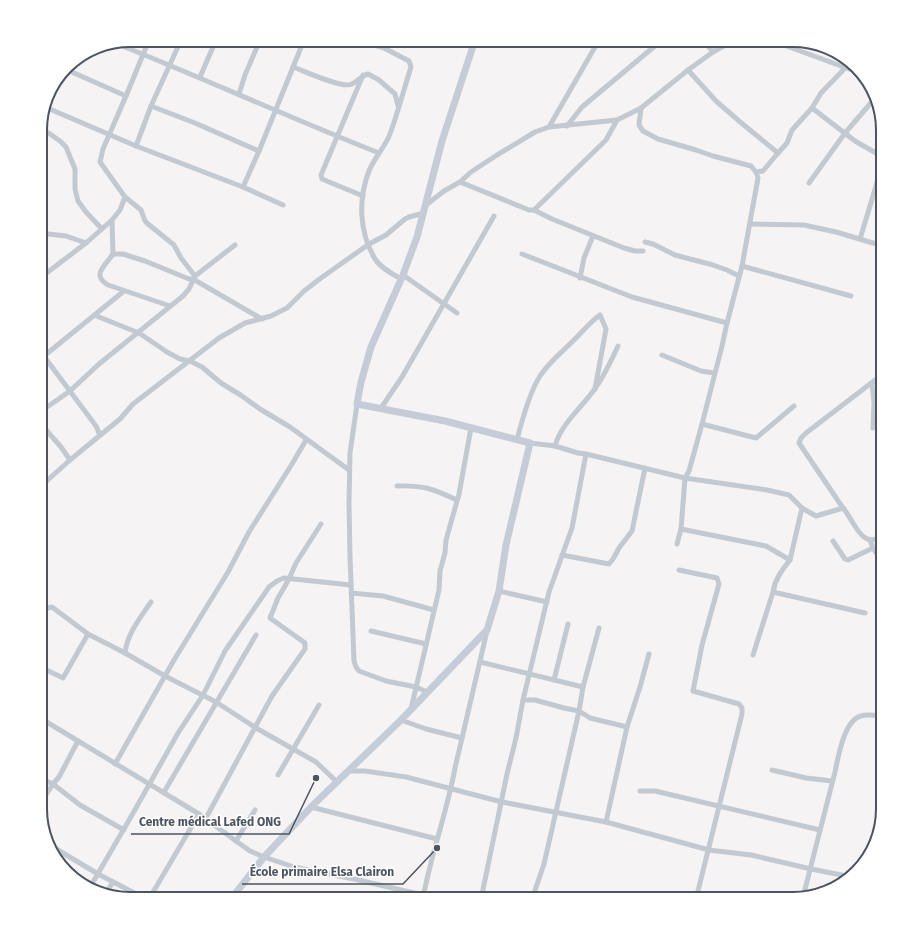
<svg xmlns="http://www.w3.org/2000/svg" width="923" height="939" font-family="'Fira Sans',sans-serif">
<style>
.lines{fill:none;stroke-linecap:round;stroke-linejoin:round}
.street{stroke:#c2c9d1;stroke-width:5}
.secondary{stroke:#c5ccd8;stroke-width:7}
.rim{fill:none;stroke:#4b5460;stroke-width:2}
.leader{fill:none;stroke:#4b5460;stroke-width:1.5}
.callout-dot{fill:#4b5460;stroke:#fff;stroke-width:1.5}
.callout-label{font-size:12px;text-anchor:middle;font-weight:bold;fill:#4b5460;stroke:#fff;stroke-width:3;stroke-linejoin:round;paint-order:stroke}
</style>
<rect width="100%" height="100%" fill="#f5f3f3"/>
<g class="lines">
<g class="street">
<path d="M149 40 126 96 103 149 100 162 125 197 141 210 145 221 148 224 174 245 181 258 195 276"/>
<path d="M359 40 384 48 409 61 411 67C404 89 398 112 390 134 385 147 374 158 369 171 358 199 359 232 375 259 381 268 392 274 401 279"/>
<path d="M703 40 713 52"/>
<path d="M762 40 781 44 863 74"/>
<path d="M115 43C203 78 290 118 379 153"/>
<path d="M293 67C304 71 343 89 352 84 358 81 361 76 368 74L379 80 395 94 398 105"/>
<path d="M65 69 126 96"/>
<path d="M688 70 716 101 739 121 778 153 763 171 756 172"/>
<path d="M200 77 216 40"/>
<path d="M239 94 245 75 260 40"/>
<path d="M151 106 195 123 259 151"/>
<path d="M45 107 136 146 243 187 283 205"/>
<path d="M641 108 639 125 643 131 658 139 696 150 713 156 751 166 756 172 758 178 742 266 727 323 722 346 702 424 689 471 685 478 681 529 677 544"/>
<path d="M812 108 855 141 883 157"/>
<path d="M567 126 582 107 662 40"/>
<path d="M40 127 60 141 66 147 75 169V189L78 201 86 212 102 229"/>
<path d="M549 127 599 40"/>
<path d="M136 146 151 106 181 40"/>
<path d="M778 153 787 143 792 130 812 108 821 93 850 63"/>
<path d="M460 182 529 210H534L606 140 617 120"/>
<path d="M809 183 845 133 876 97"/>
<path d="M243 187 259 151 304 40"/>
<path d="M363 196 322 179 321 175 363 75"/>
<path d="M426 205 444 191 460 182 471 172 497 155 535 132 549 127 617 120 641 108 688 70 713 52 734 40"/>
<path d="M534 210 552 219 624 248 635 251H643"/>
<path d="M112 220 120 210 125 197"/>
<path d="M750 224 804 225 836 232 883 246"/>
<path d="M40 233 66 236 86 243 112 220 113 254H123L145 261 189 279H193L262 319"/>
<path d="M860 239 876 186 883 156"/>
<path d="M645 242 653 244 675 255 713 265 727 270 739 276"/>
<path d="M113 254C105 266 91 275 108 285L170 306"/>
<path d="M522 254 632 297 727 323"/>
<path d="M742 266 851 296"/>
<path d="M403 275 457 313"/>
<path d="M40 278 86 243"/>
<path d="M580 278 584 258 593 236"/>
<path d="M94 315 139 333 167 352 180 359 190 361 202 367 221 383 242 396 260 409 290 427 349 470"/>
<path d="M40 351 96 426 100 435"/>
<path d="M662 355 701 371 714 373"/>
<path d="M44 356 124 291"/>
<path d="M872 383 874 403 873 428"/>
<path d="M357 404 350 453 349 503 350 557 354 661 356 667 359 671 386 681 416 687 427 692"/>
<path d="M381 408 402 377 494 216"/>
<path d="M40 412 70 391 99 364 183 296 189 289 195 276 235 245"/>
<path d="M40 423 61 447 70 460"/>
<path d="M702 424 756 438 794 406"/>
<path d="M517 440C522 420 529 393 540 376 549 362 562 352 574 340 583 331 590 322 600 315L606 329 595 389"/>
<path d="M530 443 555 446 578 453 586 454 685 478 767 490 789 495 802 508 816 516 843 508C854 520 862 552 883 535"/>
<path d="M555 446C561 424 581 408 594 390 604 377 611 361 618 346"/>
<path d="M882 482 883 481"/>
<path d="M397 486C424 485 433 489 457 500"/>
<path d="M40 487 70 460 120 419 133 404 219 338 245 323 271 316 287 308 304 291 321 278 369 244 386 235 405 219 409 217 424 213"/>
<path d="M843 508 799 443 801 438 806 433 883 374"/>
<path d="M681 529 766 546 790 560 802 508"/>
<path d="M870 540 873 548 883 564"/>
<path d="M833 541 845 559 848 560 873 548"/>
<path d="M562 555 609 564 613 559 619 548 632 531 645 468"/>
<path d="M679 570 717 578 719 584 702 645 693 691 739 704 742 708V714L696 899"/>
<path d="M499 591 547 602"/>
<path d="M773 592 865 613"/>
<path d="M351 593 383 596 434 610"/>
<path d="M40 614 48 608 52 607 88 634 125 653 165 676 216 702 256 728 316 762 337 782"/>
<path d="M371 631 426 644"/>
<path d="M125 653C127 634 140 618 151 602"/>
<path d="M753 655 773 592C775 579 782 570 790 560"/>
<path d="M480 662 583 687"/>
<path d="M40 667 63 678 88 634"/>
<path d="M554 680 568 624"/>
<path d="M523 700H535L564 708 579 711 590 718 627 727"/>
<path d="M411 709 439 590 440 571 445 553 446 540 459 494 471 428"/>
<path d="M40 718 199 814 236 841 250 851 264 857 294 867 354 879 440 899"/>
<path d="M401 720 426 729 462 738"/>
<path d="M115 764 174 660 228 572 249 532 292 464 306 440"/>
<path d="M772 770 806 778 832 781"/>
<path d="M348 771H365L406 777 502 802 606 822 709 850 751 855 811 869 852 877"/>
<path d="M278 775 319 705"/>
<path d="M40 778 53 784 80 805 124 830"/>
<path d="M640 791H655L820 830"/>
<path d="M164 792 256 635"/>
<path d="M40 804 53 784 59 777 78 741"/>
<path d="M311 807 437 839"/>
<path d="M206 818 272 696 305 649V643L270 618 278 598 289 579 296 563 321 524"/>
<path d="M606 822 627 727 640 687 649 654"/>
<path d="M236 841 255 810"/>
<path d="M48 844 98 874 146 899"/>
<path d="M839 885 841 875"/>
<path d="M89 889 132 815 178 733 203 695 225 651 269 587 277 581 284 578 351 585"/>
<path d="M106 893 113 882"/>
<path d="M803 897 835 772C838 758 844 720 861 716 867 714 876 716 883 715"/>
<path d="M423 898C431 854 447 812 455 768L487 631"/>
<path d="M149 899 199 814"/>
<path d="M481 899 507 774 516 738 523 700 549 592 572 528 586 454"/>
<path d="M532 899 544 864 579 711 583 687 599 628"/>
</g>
<path class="secondary" d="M231 899 264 857 311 807 401 720 487 630 499 591 506 545 530 443 445 421 357 404 361 382 371 347 403 275 417 237 442 141 475 40"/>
</g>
<path d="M0 0H923V939H0ZM130 47H793A83 83 0 0 1 876 130V809A83 83 0 0 1 793 892H130A83 83 0 0 1 47 809V130A83 83 0 0 1 130 47Z" fill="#fff" fill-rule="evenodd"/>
<path class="rim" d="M130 47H793A83 83 0 0 1 876 130V809A83 83 0 0 1 793 892H130A83 83 0 0 1 47 809V130A83 83 0 0 1 130 47Z"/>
<path class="leader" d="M316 778L289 834H131M437 848L403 884H242"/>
<g class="callout-dot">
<circle cx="316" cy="778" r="4"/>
<circle cx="437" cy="848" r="4"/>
</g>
<g class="callout-label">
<text x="210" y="826">Centre médical Lafed ONG</text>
<text x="322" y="876">École primaire Elsa Clairon</text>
</g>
</svg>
